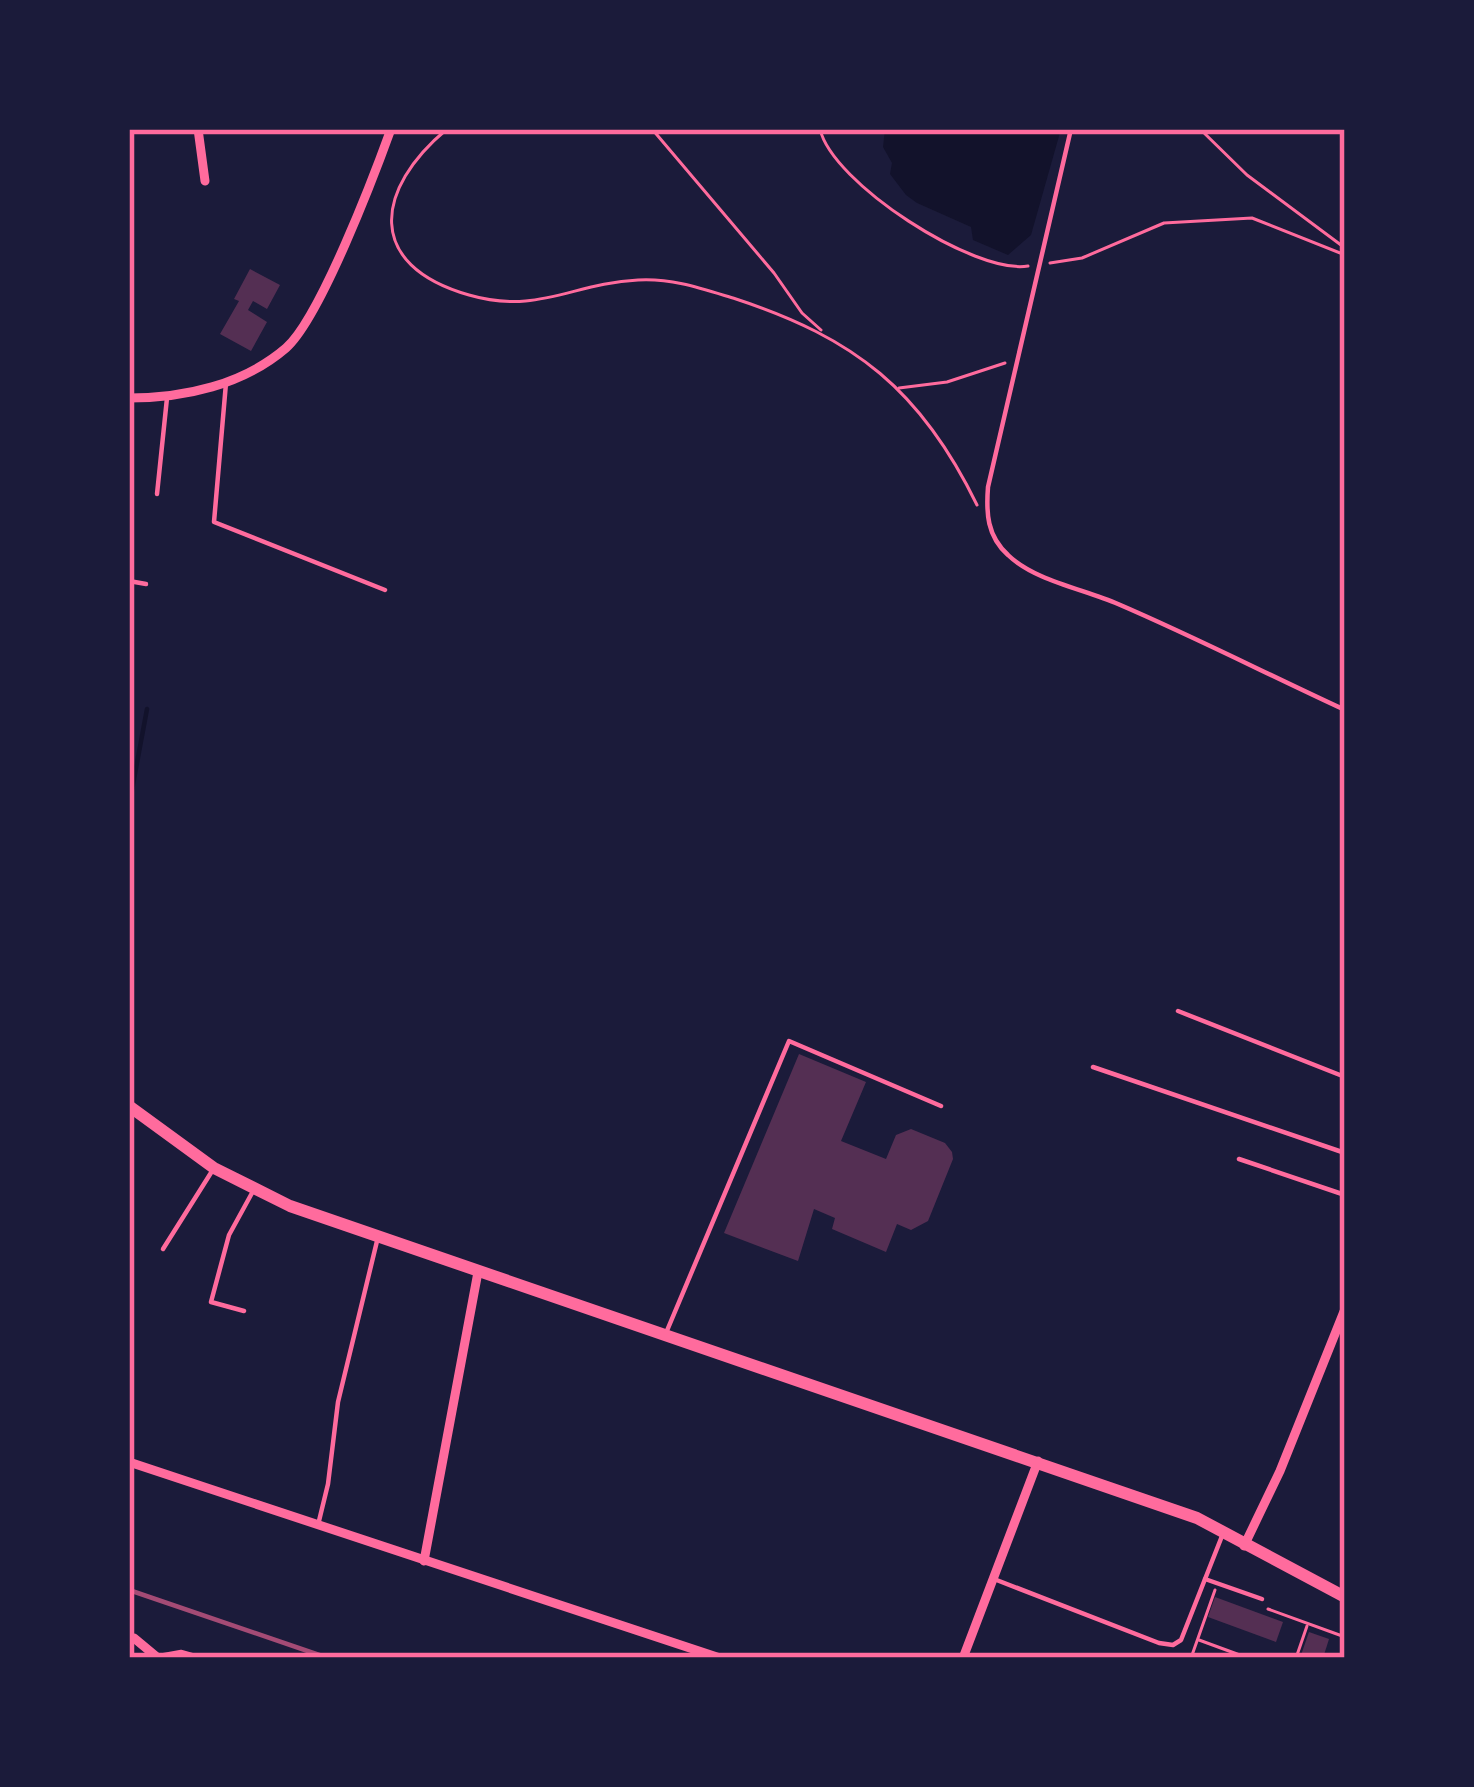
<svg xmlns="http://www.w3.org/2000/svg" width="1474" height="1787" font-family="'Fira Sans',sans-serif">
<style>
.water{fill:#12122b}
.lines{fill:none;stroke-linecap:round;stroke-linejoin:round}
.stream{stroke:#12122b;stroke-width:4.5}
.building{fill:#542f53}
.path{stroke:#ff6b9d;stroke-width:3}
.service{stroke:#ff6b9d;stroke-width:4.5}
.minor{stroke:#ff6b9d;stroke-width:9}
.secondary{stroke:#ff6b9d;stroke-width:12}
.rail{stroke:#a44b75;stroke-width:4.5}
.neatline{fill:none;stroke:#ff6b9d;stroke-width:4.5}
</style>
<rect width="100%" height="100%" fill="#1b1b3a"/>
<path class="water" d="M885 129H1061L1031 235 1008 255 973 240 971 227 917 203 906 195 890 174 892 163 883 147Z"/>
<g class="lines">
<path class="stream" d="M129 806 147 709"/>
</g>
<g class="building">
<path d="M250 269 280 285 267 309 253 301 248 310 267 322 251 351 220 334 239 301 234 299Z"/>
<path d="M799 1054 866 1082 841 1141 886 1159 896 1135 911 1129 945 1143 952 1152 953 1159 928 1221 911 1230 897 1224 886 1252 832 1229 835 1218 814 1209 798 1261 724 1233Z"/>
<path d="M1215 1597 1283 1622 1276 1642 1208 1617Z"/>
<path d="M1309 1632 1329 1639 1323 1658H1300Z"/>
</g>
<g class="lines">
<g class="path">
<path d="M447 129C375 189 364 265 469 295 538 315 573 283 638 280 673 278 703 289 736 299 855 338 921 390 977 505"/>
<path d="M652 129 774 273 802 313 821 330"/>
<path d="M820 129C832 183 975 275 1028 266"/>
<path d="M1200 129 1247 175 1345 248"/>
<path d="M1050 263 1082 258 1164 223 1252 218 1345 255"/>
<path d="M899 388 947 382 1005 363"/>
<path d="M1268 1609 1345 1637"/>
<path d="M1199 1640 1248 1658"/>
<path d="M1191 1658 1215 1590"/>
<path d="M1296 1658 1307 1626"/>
<path d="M1344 1658 1345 1654"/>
</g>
<g class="service">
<path d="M1071 129 988 487C986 513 987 536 1008 555 1035 581 1084 589 1118 604 1195 637 1269 675 1345 710"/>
<path d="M226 383 214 522 385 590"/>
<path d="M157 494 167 398"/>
<path d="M129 581 146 584"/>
<path d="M1178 1011 1345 1077"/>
<path d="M1093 1067 1345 1153"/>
<path d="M1239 1159 1345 1195"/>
<path d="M163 1249 214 1168"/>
<path d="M244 1311 211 1302 229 1235 252 1193"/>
<path d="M666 1333 789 1041 941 1106"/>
<path d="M318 1525 328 1484 338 1402 378 1237"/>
<path d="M994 1579 1159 1643 1173 1645 1181 1640 1222 1536"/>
<path d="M1205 1579 1262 1599"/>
<path d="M159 1656 181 1652 202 1658"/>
</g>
<g class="minor">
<path d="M198 129 205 181"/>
<path d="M129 398C184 398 243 385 286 348 320 318 374 176 391 129"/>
<path d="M129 1462 720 1658"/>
<path d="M1244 1546 1280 1471 1345 1309"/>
<path d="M424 1561 478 1272"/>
<path d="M134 1638 158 1658"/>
<path d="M963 1658 1038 1461"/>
</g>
<path class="secondary" d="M129 1106 214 1168 290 1206 1197 1518 1345 1597"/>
<path class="rail" d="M129 1590 328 1658"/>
</g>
<rect width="1474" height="1787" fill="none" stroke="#1b1b3a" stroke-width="264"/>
<rect x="132" y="132" width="1210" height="1523" class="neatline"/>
</svg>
